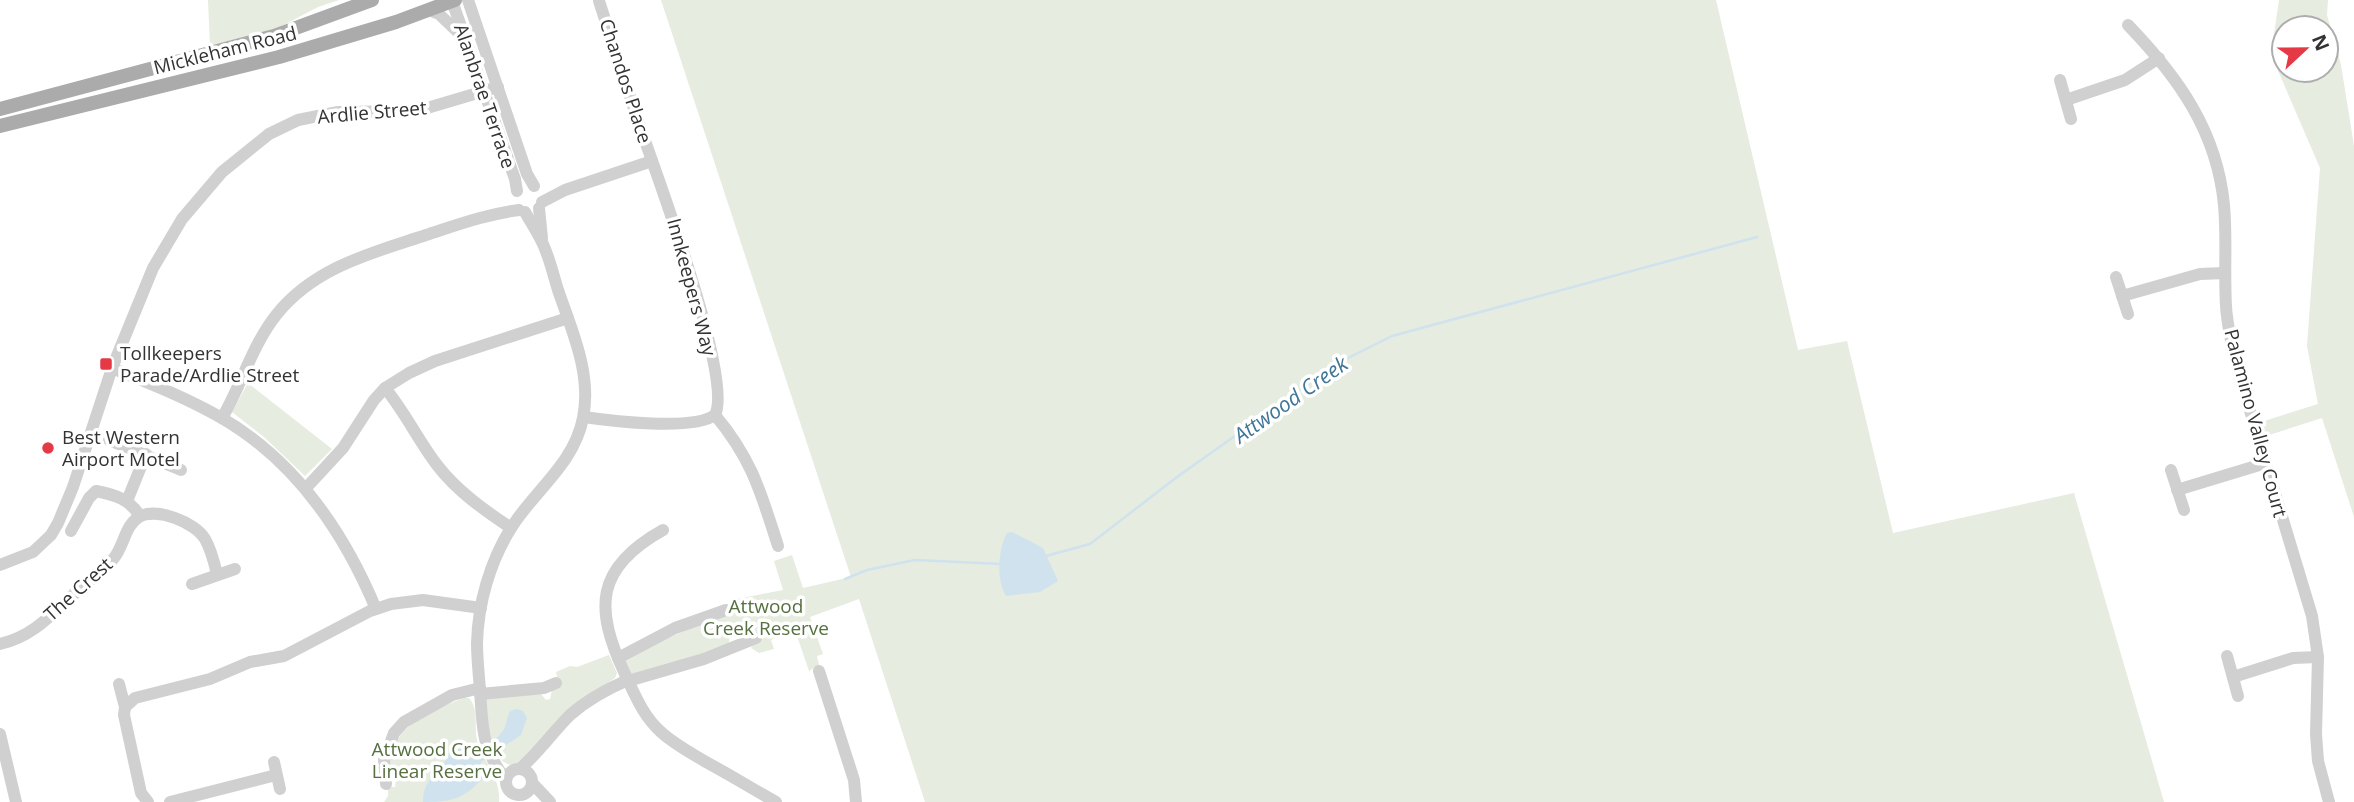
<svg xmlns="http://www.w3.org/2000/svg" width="2354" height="802" font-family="'Open Sans',sans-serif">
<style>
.green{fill:#e6ecdf;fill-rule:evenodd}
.water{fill:#cfe2ee}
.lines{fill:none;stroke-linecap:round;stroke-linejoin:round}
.stream{stroke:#cfe2ee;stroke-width:2.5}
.minor{stroke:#d0d0d0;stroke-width:12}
.major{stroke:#ababab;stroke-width:14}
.poi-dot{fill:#e63946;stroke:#fff;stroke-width:2.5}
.labels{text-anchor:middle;stroke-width:7;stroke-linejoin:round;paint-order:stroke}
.street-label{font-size:19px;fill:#333;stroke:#fff}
.poi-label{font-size:19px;fill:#333;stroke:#fff;text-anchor:start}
.park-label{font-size:19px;fill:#56703f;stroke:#fff}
.water-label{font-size:21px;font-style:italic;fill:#3f7597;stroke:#fff}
</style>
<rect width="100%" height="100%" fill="#fff"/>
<g class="green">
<path d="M208 0H339L318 7 276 29 210 46Z"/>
<path d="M661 0H1716L1798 350 1847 341 1893 533 2074 493 2164 802H925L859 599 810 617 823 654 817 656 819 665 809 671 794 627 771 640 774 649 759 653 751 648 755 640 739 638 734 633 730 635 729 644 726 647 630 676 622 661 628 656 702 623 709 629 713 628 716 618 729 615 738 607 736 599 783 590 774 561 792 555 803 588 851 577Z"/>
<path d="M2279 0H2328L2327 15 2341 65 2354 146V517L2322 418 2266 436 2261 422 2318 404 2307 346 2320 168 2273 59 2272 48ZM2284 28H2326V70H2284Z"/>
<path d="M248 383 332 449 305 476 264 437 232 412Z"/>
<path d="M609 655 617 673 615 678 566 712 521 763 513 766C503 763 496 757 490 748L486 699 540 693 546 700 550 699 552 690 559 685 556 672 570 666 577 667Z"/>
<path d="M464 698H469C479 709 474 726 477 740 484 763 501 778 499 802H384L388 796V787H395L396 779 391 777 386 771C390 760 392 748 398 739 411 718 442 706 464 698Z"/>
</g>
<g class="water">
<path d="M1012 532 1043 548 1058 581 1040 592 1006 596C996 581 998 548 1007 533Z"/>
<path d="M517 709 523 711 527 718 521 735 481 762 479 772 483 778C463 800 450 802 423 802 423 775 442 775 449 752 465 745 491 748 502 732 507 726 506 718 510 711Z"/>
</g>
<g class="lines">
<g class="stream">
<path d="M1046 556 1090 544 1177 477 1338 363 1392 336 1757 237"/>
<path d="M845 579 867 570 915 560 1002 564"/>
</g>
<g class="minor">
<path d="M468 0 527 174 534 186"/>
<path d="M452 1 515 179 517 191"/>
<path d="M599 1C612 40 624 79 637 118 653 165 734 379 715 415"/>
<path d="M429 10 439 14 461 35"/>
<path d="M2128 25C2178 77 2217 131 2224 205 2227 238 2224 272 2226 306 2227 325 2232 345 2236 364L2312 616 2318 657 2316 734 2318 761 2329 802"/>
<path d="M2060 80 2071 119"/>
<path d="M2066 100 2125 80 2159 58"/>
<path d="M542 202 565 190 652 161"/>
<path d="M539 208 542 238"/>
<path d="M2116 277 2128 314"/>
<path d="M2122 296 2200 274 2225 273"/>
<path d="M112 368C149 383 185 397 220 417 295 460 343 530 376 609"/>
<path d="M385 388C405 412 418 440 437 465 457 491 484 510 511 528"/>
<path d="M715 415C752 459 761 493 778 546"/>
<path d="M584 417C611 421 693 431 715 415"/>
<path d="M222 418C242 384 252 345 277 314 315 267 372 253 426 235 457 225 487 214 519 210"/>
<path d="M109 440 181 470"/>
<path d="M2171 470 2184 510"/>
<path d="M306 488 343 448 374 400 385 388 409 373 435 361 568 318"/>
<path d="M2177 490 2266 463"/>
<path d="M127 501 146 454"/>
<path d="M663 530C595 568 594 608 625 674 635 695 643 716 661 732 674 744 691 753 706 762 730 775 753 789 776 802"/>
<path d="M71 531 89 498 96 491C116 495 129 499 140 516"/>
<path d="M0 565 33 552 51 535 58 523 73 487 112 368 153 268 182 219 222 172 269 134 298 120 338 112 417 111 498 87"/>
<path d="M192 584 235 569"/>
<path d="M0 644C32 637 51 615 74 594 87 582 103 572 114 558 124 546 125 525 139 517 156 507 195 522 205 539 211 549 214 562 217 574"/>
<path d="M2227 656 2238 696"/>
<path d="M618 658 675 628 726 610"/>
<path d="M819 671 854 780 856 802"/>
<path d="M2233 677 2293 658 2318 657"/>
<path d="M628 681 704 659 756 638"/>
<path d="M119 684 125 707 124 715 141 793 148 802"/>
<path d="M480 694 544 688 556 683"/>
<path d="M125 707 135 698 210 679 250 662 284 656 370 611 391 604 423 600 481 608"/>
<path d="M0 734 16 802"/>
<path d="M274 762 280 789"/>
<circle cx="519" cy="782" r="13"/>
<path d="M520 769C539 752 553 732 570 715 587 700 607 689 628 680"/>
<path d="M506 780C481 747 483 730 480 691 479 675 477 659 477 643 478 603 490 562 511 528 535 490 574 464 583 418 592 374 572 331 558 290 553 274 549 255 541 240 536 230 530 221 525 212"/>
<path d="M532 783 550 802"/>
<path d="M386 784 384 760 394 733 404 722 452 695 480 688"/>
<path d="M170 802 276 775"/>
</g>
<g class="major">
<path d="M0 109 274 36 372 0"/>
<path d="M0 126 279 57 396 22 455 0"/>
</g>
</g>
<g class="poi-dot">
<rect x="99" y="357" width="14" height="14" rx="3.5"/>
<circle cx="48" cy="448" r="7"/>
</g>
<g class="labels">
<g class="street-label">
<text transform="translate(225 50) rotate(-14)" y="7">Mickleham Road</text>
<text transform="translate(626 81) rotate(72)" y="7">Chandos Place</text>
<text transform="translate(485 96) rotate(71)" y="7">Alanbrae Terrace</text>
<text transform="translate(372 112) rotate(-5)" y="7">Ardlie Street</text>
<text transform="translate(692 287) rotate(75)" y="7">Innkeepers Way</text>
<text transform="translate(2256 423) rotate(75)" y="7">Palamino Valley Court</text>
<text transform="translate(78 589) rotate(-42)" y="7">The Crest</text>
</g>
<g class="poi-label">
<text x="120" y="360">Tollkeepers<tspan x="120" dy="22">Parade/Ardlie Street</tspan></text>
<text x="62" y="444">Best Western<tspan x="62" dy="22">Airport Motel</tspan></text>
</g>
<g class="park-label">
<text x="766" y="613">Attwood<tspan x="766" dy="22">Creek Reserve</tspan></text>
<text x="437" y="756">Attwood Creek<tspan x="437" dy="22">Linear Reserve</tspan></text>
</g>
<g class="water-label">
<text transform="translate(1291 400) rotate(-35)" y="7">Attwood Creek</text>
</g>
</g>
<g transform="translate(2305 49) rotate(68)"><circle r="33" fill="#ffffff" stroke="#adadad" stroke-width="2"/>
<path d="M0-5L12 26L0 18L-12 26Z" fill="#e63946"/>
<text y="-10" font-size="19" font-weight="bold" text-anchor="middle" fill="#333333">N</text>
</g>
</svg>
